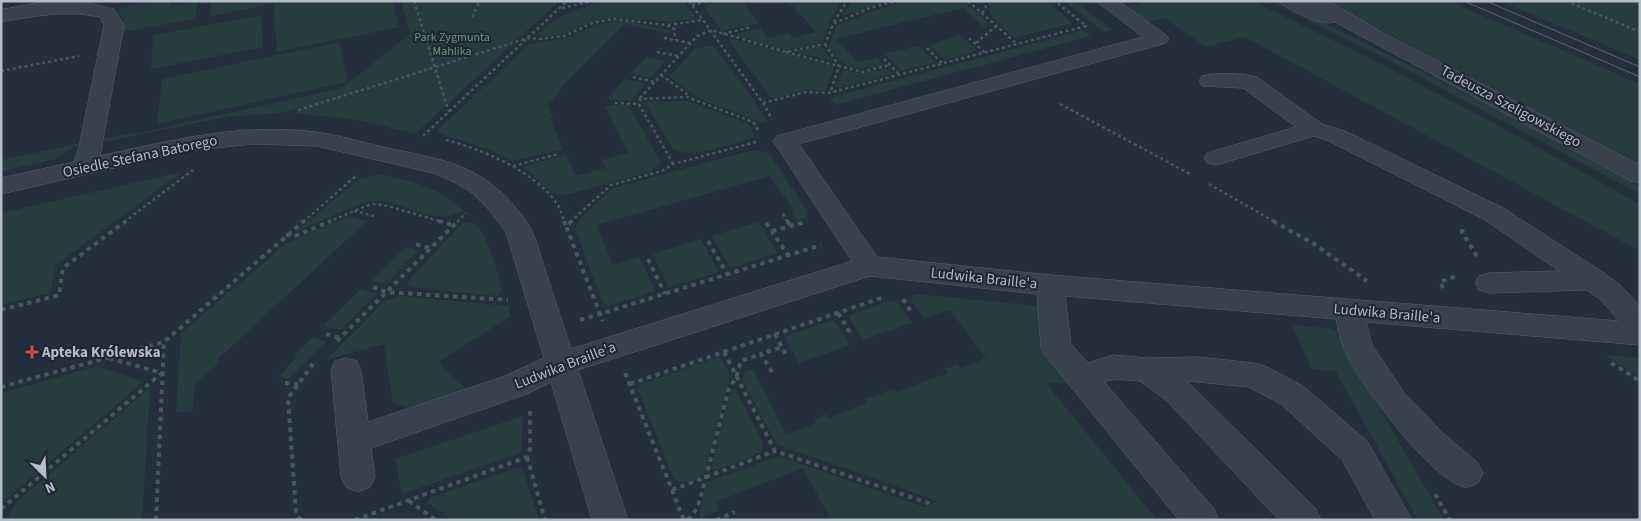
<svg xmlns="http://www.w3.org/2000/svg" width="1641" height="521" font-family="'Source Sans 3',sans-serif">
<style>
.green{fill:#263c3f}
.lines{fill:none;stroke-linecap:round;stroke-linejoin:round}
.minor-casing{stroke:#565f6c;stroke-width:1}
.path-far1{stroke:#44595c;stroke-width:2.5;stroke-dasharray:3 3;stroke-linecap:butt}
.path{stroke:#44595c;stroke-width:4;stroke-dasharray:4.5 4.5;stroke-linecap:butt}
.minor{fill:#38414e;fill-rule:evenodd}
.tram{stroke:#5a6575;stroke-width:1}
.health-dot{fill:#e0444e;stroke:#1d2633;stroke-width:2}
.labels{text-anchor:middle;stroke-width:4;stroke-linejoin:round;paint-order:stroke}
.far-park-label{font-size:12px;fill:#6b9a76;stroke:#1d2633}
.street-label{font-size:15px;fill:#b4bcc9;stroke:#1d2633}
.poi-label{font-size:15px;font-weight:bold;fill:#b4bcc9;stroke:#1d2633;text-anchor:start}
</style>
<rect width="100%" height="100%" fill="#242f3e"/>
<g class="green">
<path d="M158 1H171V7L197 2 196 19 122 32 124 20 119 12V8Z"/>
<path d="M211 1H264L265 6 211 16Z"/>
<path d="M273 1H392L399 27 277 52Z"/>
<path d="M401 1H559L415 134 358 120 293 113 319 102 282 113 225 117 103 142 104 138 144 132 342 88 410 34Z"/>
<path d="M608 1H684L695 16 694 19 670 22 611 18 590 23 565 34 551 37 537 35C561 13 576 8 608 1Z"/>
<path d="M721 1H742L759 23 722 31 703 5Z"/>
<path d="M786 1H842L832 16 823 41 821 43 785 50 731 35 760 28 768 38 788 33 793 38 816 32 792 5H789Z"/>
<path d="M853 1H889L842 16Z"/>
<path d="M903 1H964L987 21V30L963 8 836 39 858 62 877 58 884 66C853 71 849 72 828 48L836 25Z"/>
<path d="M987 1H1046L1073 23 1015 38 992 18Z"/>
<path d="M1064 1H1075L1112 30 1104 32Z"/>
<path d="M1140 1H1253L1379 63 1499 126 1640 204V251L1245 37 1206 47 1164 18 1145 23 1123 8 1142 3Z"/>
<path d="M1268 1H1280L1473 97 1640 186V194L1381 56Z"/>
<path d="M1324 1H1449L1640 84V164Z"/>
<path d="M1500 1H1640V60Z"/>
<path d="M261 15 263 47 151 69 153 35Z"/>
<path d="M613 21H626L671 31 669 33 625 24 558 90 561 91 548 105 553 117 550 119 563 149 513 161 490 150 438 133V130L528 45 568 37 595 25Z"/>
<path d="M1083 30 1091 36 835 105 829 98Z"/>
<path d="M960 35 978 51 945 60 929 45Z"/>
<path d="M730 38 834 66 826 91 807 90 776 98 770 97 729 41Z"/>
<path d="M340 42 347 82 157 124 162 79Z"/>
<path d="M713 45 752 97 767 122H760L700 99 673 80 670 76 695 49Z"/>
<path d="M819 46 822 47 833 61 794 52Z"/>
<path d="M918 46 935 62 902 71 885 54Z"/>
<path d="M647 57 665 61 650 78 630 74Z"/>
<path d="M843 69 860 73 887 69 892 74 841 88 836 87Z"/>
<path d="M625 79 646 83 631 101 607 99Z"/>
<path d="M688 101 747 123 756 137C735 142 692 160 674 149L644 102Z"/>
<path d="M614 105H628L661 162 650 172 565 195 552 193 525 168 527 165 566 155 576 176 605 168 602 160 628 153 605 107Z"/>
<path d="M81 143 80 146 71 148 55 159 1 172V160Z"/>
<path d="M753 150 769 153 808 212 806 218 797 221 791 212 794 211 770 176 597 225 613 265 640 257 655 291 609 306 603 304 575 229 581 218 613 188Z"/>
<path d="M182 172 56 265 50 293 1 305V213Z"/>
<path d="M380 174C417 183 433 185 463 210 438 228 405 203 378 201 362 200 316 224 299 231L297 230 360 179Z"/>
<path d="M349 216 367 221 217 360 220 362 194 386 193 411 176 413 181 333 287 243Z"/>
<path d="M470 222C488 227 497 274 502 291L496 296 410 287 407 282 462 224Z"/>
<path d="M759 222 777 253 730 268 712 236Z"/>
<path d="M701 239 719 272 669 287 652 254Z"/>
<path d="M404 247 418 250 386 284 371 280Z"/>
<path d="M361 289 376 294 340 330 323 326Z"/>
<path d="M917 294 1038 306 1075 384 1046 383 1157 520H831L803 468 716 502 719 510 701 518 699 514 707 482 779 456 924 507 938 501 779 445 774 440 742 379 745 372 753 369 786 434 816 423 814 419 826 414 829 418 867 403 865 399 894 389 896 392 948 373 945 369 957 365 960 368 986 358 950 310 924 318 911 300 912 296Z"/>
<path d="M400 296 508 306 511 316 439 362 466 389 409 408 393 403 384 344 326 360 385 301Z"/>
<path d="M892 300 897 302 912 323 863 340 849 318 850 315Z"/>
<path d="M831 321 835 322 850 345 799 363 785 338 787 335Z"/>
<path d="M1292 325 1334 329 1444 520H1418L1336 372 1311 368Z"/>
<path d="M313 337 326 342 288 379 279 376 297 357 293 356Z"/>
<path d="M1604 355 1640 358V377Z"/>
<path d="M718 357 721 358 729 373V381L705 472C699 480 683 485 674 479L638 389 640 384Z"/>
<path d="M98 366 143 382 1 504V393Z"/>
<path d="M150 387 142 520H6L16 503Z"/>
<path d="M731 389H735L763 442 762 452 715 471 711 469Z"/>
<path d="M523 416 521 453 402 494 395 459Z"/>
<path d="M516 468 523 469 539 520H452L427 503 430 498Z"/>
</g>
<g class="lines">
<defs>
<g id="minor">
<path d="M49 1H81L114 9 124 25 100 156C168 141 236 124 306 131 333 133 360 142 387 148 451 161 488 166 528 224 536 236 539 252 544 266 553 294 562 321 571 349L852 261 773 141 777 136 1143 37 1096 1H1119L1166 35 1169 39 1166 43 799 144 877 257 1050 275 1619 321 1600 299 1587 290 1489 293 1479 290 1475 283 1479 276 1489 273 1559 271 1485 220 1329 141 1314 136 1216 165 1207 163 1204 158 1207 153 1296 127 1243 88 1202 86 1199 81 1202 76C1220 72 1239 73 1257 77L1322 124 1345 131 1503 208 1604 273 1620 285 1640 306V345L1366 322 1372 345 1405 394 1444 434 1478 463 1483 473 1478 483C1473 485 1468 488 1464 487 1430 479 1358 382 1344 349 1340 340 1338 329 1336 319L1065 296 1071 344 1088 363 1113 355 1147 358 1198 357 1254 363 1265 366 1303 386 1367 441 1412 520H1375L1343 461 1281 404 1249 387 1187 381 1316 509 1321 520H1279L1167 401 1140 381 1114 379 1104 382 1214 509 1219 520H1179L1045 355 1041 347 1037 294 870 276 578 370 628 520H592L551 382 527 394 371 448 375 477 370 487 358 492 346 487 341 477 331 370 335 361 346 358 357 361 361 370 368 422 505 376 544 358 506 232 489 210 471 192 454 182 433 173 317 146 253 144 188 151 1 194V178L74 162 79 147 104 25 100 17C65 10 35 16 1 22V10Z"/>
<path d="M1280 1H1328L1387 35 1640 165V183L1631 181 1335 22C1319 27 1298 12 1283 5Z"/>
</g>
</defs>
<use href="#minor" class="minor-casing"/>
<g class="path-far1">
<path d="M414 1 449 112"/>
<path d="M689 1 763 103 772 119"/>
<path d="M968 1 1017 44"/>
<path d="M1566 1 1640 32"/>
<path d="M692 5 709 1"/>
<path d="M562 8 593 1"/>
<path d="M982 13 986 8 984 1"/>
<path d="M472 17 480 1"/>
<path d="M834 22 847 1"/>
<path d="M668 25 703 20"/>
<path d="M723 34 751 27"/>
<path d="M664 38 690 43"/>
<path d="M969 38 984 52"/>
<path d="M976 43 996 26"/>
<path d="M825 44 839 66 830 93"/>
<path d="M927 48 942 63"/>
<path d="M657 52 678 56"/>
<path d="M786 52 862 72 890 65"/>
<path d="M884 59 899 74"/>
<path d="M1 71 79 56"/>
<path d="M661 75 686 93 687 97"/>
<path d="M633 77 655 82"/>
<path d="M640 98 697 36 711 30 786 52 825 44 833 24 870 8 896 1"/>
<path d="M615 103 639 104"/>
<path d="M763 103 806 92 829 93 1086 26 1055 1"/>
<path d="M1060 104 1192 175"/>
<path d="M298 110 528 38 540 39 564 36 593 23 613 19 667 25 674 29 675 40"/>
<path d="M423 136 567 1"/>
<path d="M446 140C482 149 536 172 557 204 561 209 562 216 564 222"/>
<path d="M673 164 639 104 640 99 687 97 753 122 759 131"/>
<path d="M513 166 558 154"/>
<path d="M1209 184 1275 222"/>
<path d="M354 211 374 216"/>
<path d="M783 214 788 222"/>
<path d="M124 222 193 170"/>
<path d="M303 222 357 175"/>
<path d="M328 222 371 204 384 205 443 222"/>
<path d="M457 222 466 213"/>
<path d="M570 222 611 185 662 171 673 164 756 142"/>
</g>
<g class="path">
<path d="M438 221 453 225"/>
<path d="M564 221 566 226"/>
<path d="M572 221 566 226 600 314 821 245"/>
<path d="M787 221 791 226"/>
<path d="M1273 221 1314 244 1367 281"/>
<path d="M766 223 788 255"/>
<path d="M1463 229 1462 232 1478 258"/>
<path d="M772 231 806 222"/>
<path d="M286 235 295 236 331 221"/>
<path d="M708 241 727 274"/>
<path d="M416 244 429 248"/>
<path d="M648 259 665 294"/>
<path d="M373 287 386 292 508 300"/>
<path d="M1443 288 1440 282 1459 275"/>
<path d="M903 299 912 313"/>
<path d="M1 310 59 295 63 268 126 221"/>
<path d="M838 313 851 334"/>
<path d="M580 320 600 314 603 321"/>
<path d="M326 334 340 338"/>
<path d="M775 334 787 357"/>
<path d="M337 341 458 221"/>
<path d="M724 352 775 451 931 504"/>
<path d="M1611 363 1640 381"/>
<path d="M772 372 761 354 782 347"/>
<path d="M625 373 684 520"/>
<path d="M285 383 298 384"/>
<path d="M630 384 884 297"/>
<path d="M1 387 164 342 304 221"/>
<path d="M527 457 545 520"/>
<path d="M672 490 775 451"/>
<path d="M1435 494 1450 520"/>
<path d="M409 501 436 520"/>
<path d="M1 509 162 373 109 358"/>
<path d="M156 520 164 342"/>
<path d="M301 520 296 513 288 398 313 364"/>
<path d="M355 520 527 457 530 449V411"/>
<path d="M688 520 695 511 700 500 729 388 736 378 741 361 761 354"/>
<path d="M716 520 735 512"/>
</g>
<use href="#minor" class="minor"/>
<g class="tram">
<path d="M1464 1 1640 77"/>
<path d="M1486 1 1640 67"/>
</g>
</g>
<path class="health-dot" d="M29.5 344.5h5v5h5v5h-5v5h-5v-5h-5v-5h5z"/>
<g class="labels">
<g class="far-park-label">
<text x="452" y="41">Park Zygmunta<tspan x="452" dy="14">Mahlika</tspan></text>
</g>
<g class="street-label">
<text transform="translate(1511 106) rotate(28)" y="5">Tadeusza Szeligowskiego</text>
<text transform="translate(140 156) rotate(-12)" y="5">Osiedle Stefana Batorego</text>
<text transform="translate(984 278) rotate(6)" y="5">Ludwika Braille'a</text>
<text transform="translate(1387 313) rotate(5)" y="5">Ludwika Braille'a</text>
<text transform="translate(565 365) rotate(-21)" y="5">Ludwika Braille'a</text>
</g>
<g class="poi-label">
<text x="42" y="357">Apteka Królewska</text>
</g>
</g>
<rect width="1641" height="521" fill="none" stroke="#b4bcc9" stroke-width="5"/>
<g transform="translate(45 476) rotate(156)" stroke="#1d2633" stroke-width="4" paint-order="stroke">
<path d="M0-4L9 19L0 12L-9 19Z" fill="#b4bcc9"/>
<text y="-8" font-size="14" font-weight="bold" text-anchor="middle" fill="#b4bcc9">N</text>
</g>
</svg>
